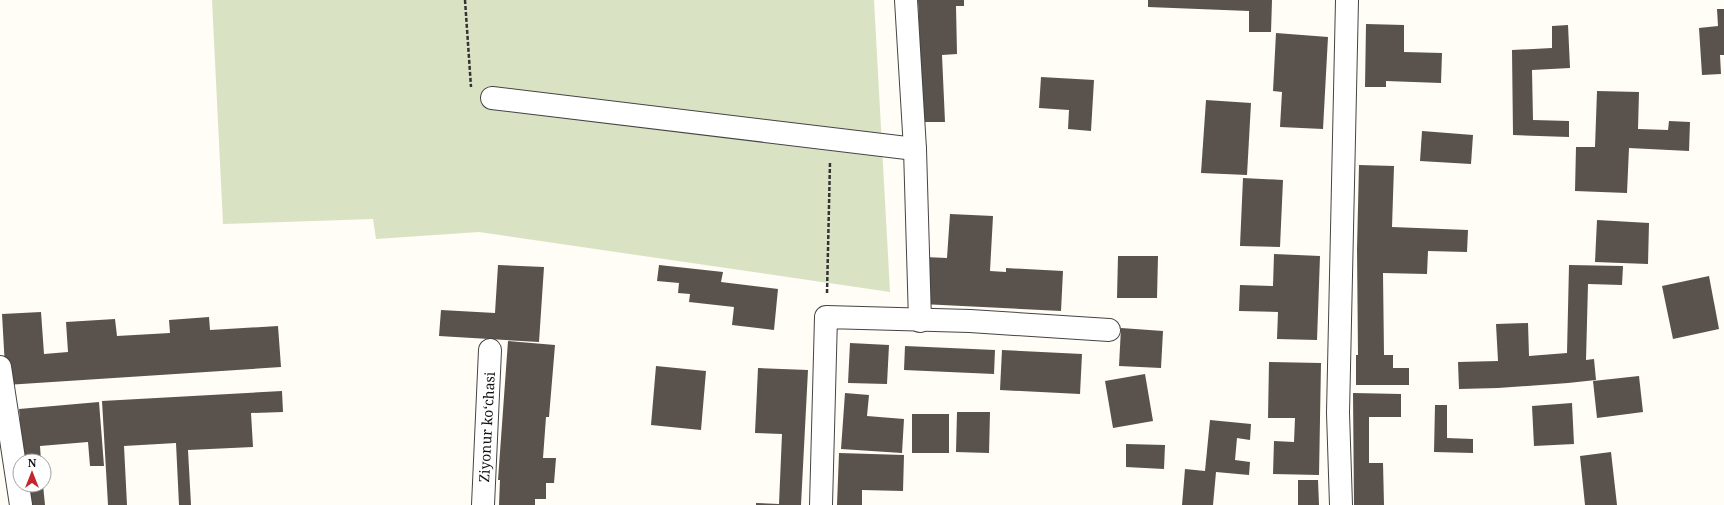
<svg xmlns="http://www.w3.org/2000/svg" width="1724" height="505" font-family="'Noto Serif',serif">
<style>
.cemetery{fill:#d9e3c4}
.building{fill:#5a524d}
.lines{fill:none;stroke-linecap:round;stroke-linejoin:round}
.minor-casing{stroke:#444;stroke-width:24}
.path{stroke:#333;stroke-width:2.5;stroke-dasharray:4 2;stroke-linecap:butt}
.minor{stroke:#fff;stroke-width:22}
.labels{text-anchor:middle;stroke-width:4;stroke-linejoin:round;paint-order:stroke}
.street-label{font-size:14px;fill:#111;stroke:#fff}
</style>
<rect width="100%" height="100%" fill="#fffdf5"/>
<path class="cemetery" d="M212 0H874L890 292 479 232 376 239 373 219 223 224Z"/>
<g class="building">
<path d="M918 0H964V6H956L957 54 942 55 945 122H923Z"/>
<path d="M1148 0H1272L1271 32H1249V11L1148 7Z"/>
<path d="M1717 9H1724V55H1720L1721 74 1702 75 1699 28 1718 26Z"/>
<path d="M1366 24 1404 25V52L1442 53 1441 83 1386 81V87H1365Z"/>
<path d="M1568 25 1570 68 1532 70 1533 120 1569 121V137L1513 135 1512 50 1552 48V26Z"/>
<path d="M1276 33 1328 37 1323 129 1280 127 1282 92 1273 91Z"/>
<path d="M1041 77 1094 80 1091 131 1068 129 1069 110 1039 108Z"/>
<path d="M1597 91 1639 92 1638 129 1668 130 1669 121 1690 122 1689 151 1629 148 1627 193 1575 191 1576 147H1595Z"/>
<path d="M1206 100 1251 103 1247 175 1201 173Z"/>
<path d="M1422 131 1473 135 1471 164 1420 161Z"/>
<path d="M1359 165 1394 166 1392 227 1468 230 1467 252 1428 251 1427 274 1383 273 1384 355H1393V368H1409V385H1356V355H1358L1357 249Z"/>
<path d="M1243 178 1283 180 1280 247 1240 246Z"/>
<path d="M950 214 993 216 990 271 1006 272V268L1063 271 1061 311 922 304 925 257 947 258Z"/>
<path d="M1597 220 1649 223 1648 264 1595 262Z"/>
<path d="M1274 254 1320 256 1317 340 1277 339 1278 312 1239 311 1240 285 1273 286Z"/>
<path d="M1118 256H1158L1157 298H1117Z"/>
<path d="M498 265 544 267 539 342 439 336 441 310 495 313Z"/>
<path d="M659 265 723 272 721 282 778 289 774 330 732 325 734 307 689 302 690 294 678 293 679 283 657 281Z"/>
<path d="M1569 265 1623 266 1622 285 1588 284 1586 360 1594 359 1596 380 1568 383 1498 388 1459 389 1458 362 1498 361 1496 324 1528 323 1529 356 1567 353Z"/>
<path d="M1709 276 1719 329 1673 339 1662 286Z"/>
<path d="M41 312 44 354 68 352 66 322 115 319 117 336 170 333 169 320 209 317 210 330 278 326 281 367 6 385 2 314Z"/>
<path d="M1121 328 1163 331 1161 368 1119 366Z"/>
<path d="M508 341 555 345 549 417H546L543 458H556L554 483H546V499H535V505H499L500 480H498Z"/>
<path d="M850 343 889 345 887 384 848 383Z"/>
<path d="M905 346 995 350 994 374 904 370Z"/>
<path d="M1002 350 1082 354 1080 394 1000 390Z"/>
<path d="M1269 362 1321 363 1319 475 1273 474 1274 441 1294 442 1295 418H1268Z"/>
<path d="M656 366 706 371 701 430 651 425Z"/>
<path d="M758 368 808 370 801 505H756V503L779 504 782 434 755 433Z"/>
<path d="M1145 374 1153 421 1113 428 1105 381Z"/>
<path d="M1639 376 1643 412 1597 418 1593 381Z"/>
<path d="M282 391 283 412 251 413 253 447 188 450 191 505H179L176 443 124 446 127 505H108L102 401Z"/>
<path d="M845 393 869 395 867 416 904 419 902 453 841 449Z"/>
<path d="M1353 393 1401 394V417H1369V463H1383L1384 505H1354Z"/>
<path d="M99 402 104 466H90L88 442 40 446 41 461H23L19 409Z"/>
<path d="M1572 403 1574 444 1534 446 1532 406Z"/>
<path d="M1435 405H1447V438L1473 439V453L1434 452Z"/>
<path d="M957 412H990L989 453 956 452Z"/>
<rect x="912" y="414" width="37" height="39"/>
<path d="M1210 420 1251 424 1250 440 1237 438 1235 460 1250 462 1249 475 1216 472 1213 505H1182L1185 469 1205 471Z"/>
<path d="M1126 444 1165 445 1164 469 1126 467Z"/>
<path d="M1611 452 1617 505H1585L1580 456Z"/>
<path d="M839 453 904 455 903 491 862 490V505H837Z"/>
<path d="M1298 480H1318L1319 505H1298Z"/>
<path d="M25 485H43L45 505H26Z"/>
</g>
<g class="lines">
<defs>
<g id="minor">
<path d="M906 0 915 149 920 321"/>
<path d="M492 98 915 149"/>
<path d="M0 367 21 505"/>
<path d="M483 505 490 350"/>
<path d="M821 505 826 317 970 321 1109 330"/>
<path d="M1341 505 1338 413 1347 0"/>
</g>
</defs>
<use href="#minor" class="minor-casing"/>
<g class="path">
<path d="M465 0 471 87"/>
<path d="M827 293 830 162"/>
</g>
<use href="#minor" class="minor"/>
</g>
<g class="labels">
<g class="street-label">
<text transform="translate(487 427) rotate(-87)" y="5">Ziyonur koʻchasi</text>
</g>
</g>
<g transform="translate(32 473)"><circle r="19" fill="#ffffff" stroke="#a0a0a0"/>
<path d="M0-3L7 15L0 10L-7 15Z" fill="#c4262e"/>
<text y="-6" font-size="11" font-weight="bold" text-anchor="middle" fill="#111111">N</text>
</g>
</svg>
